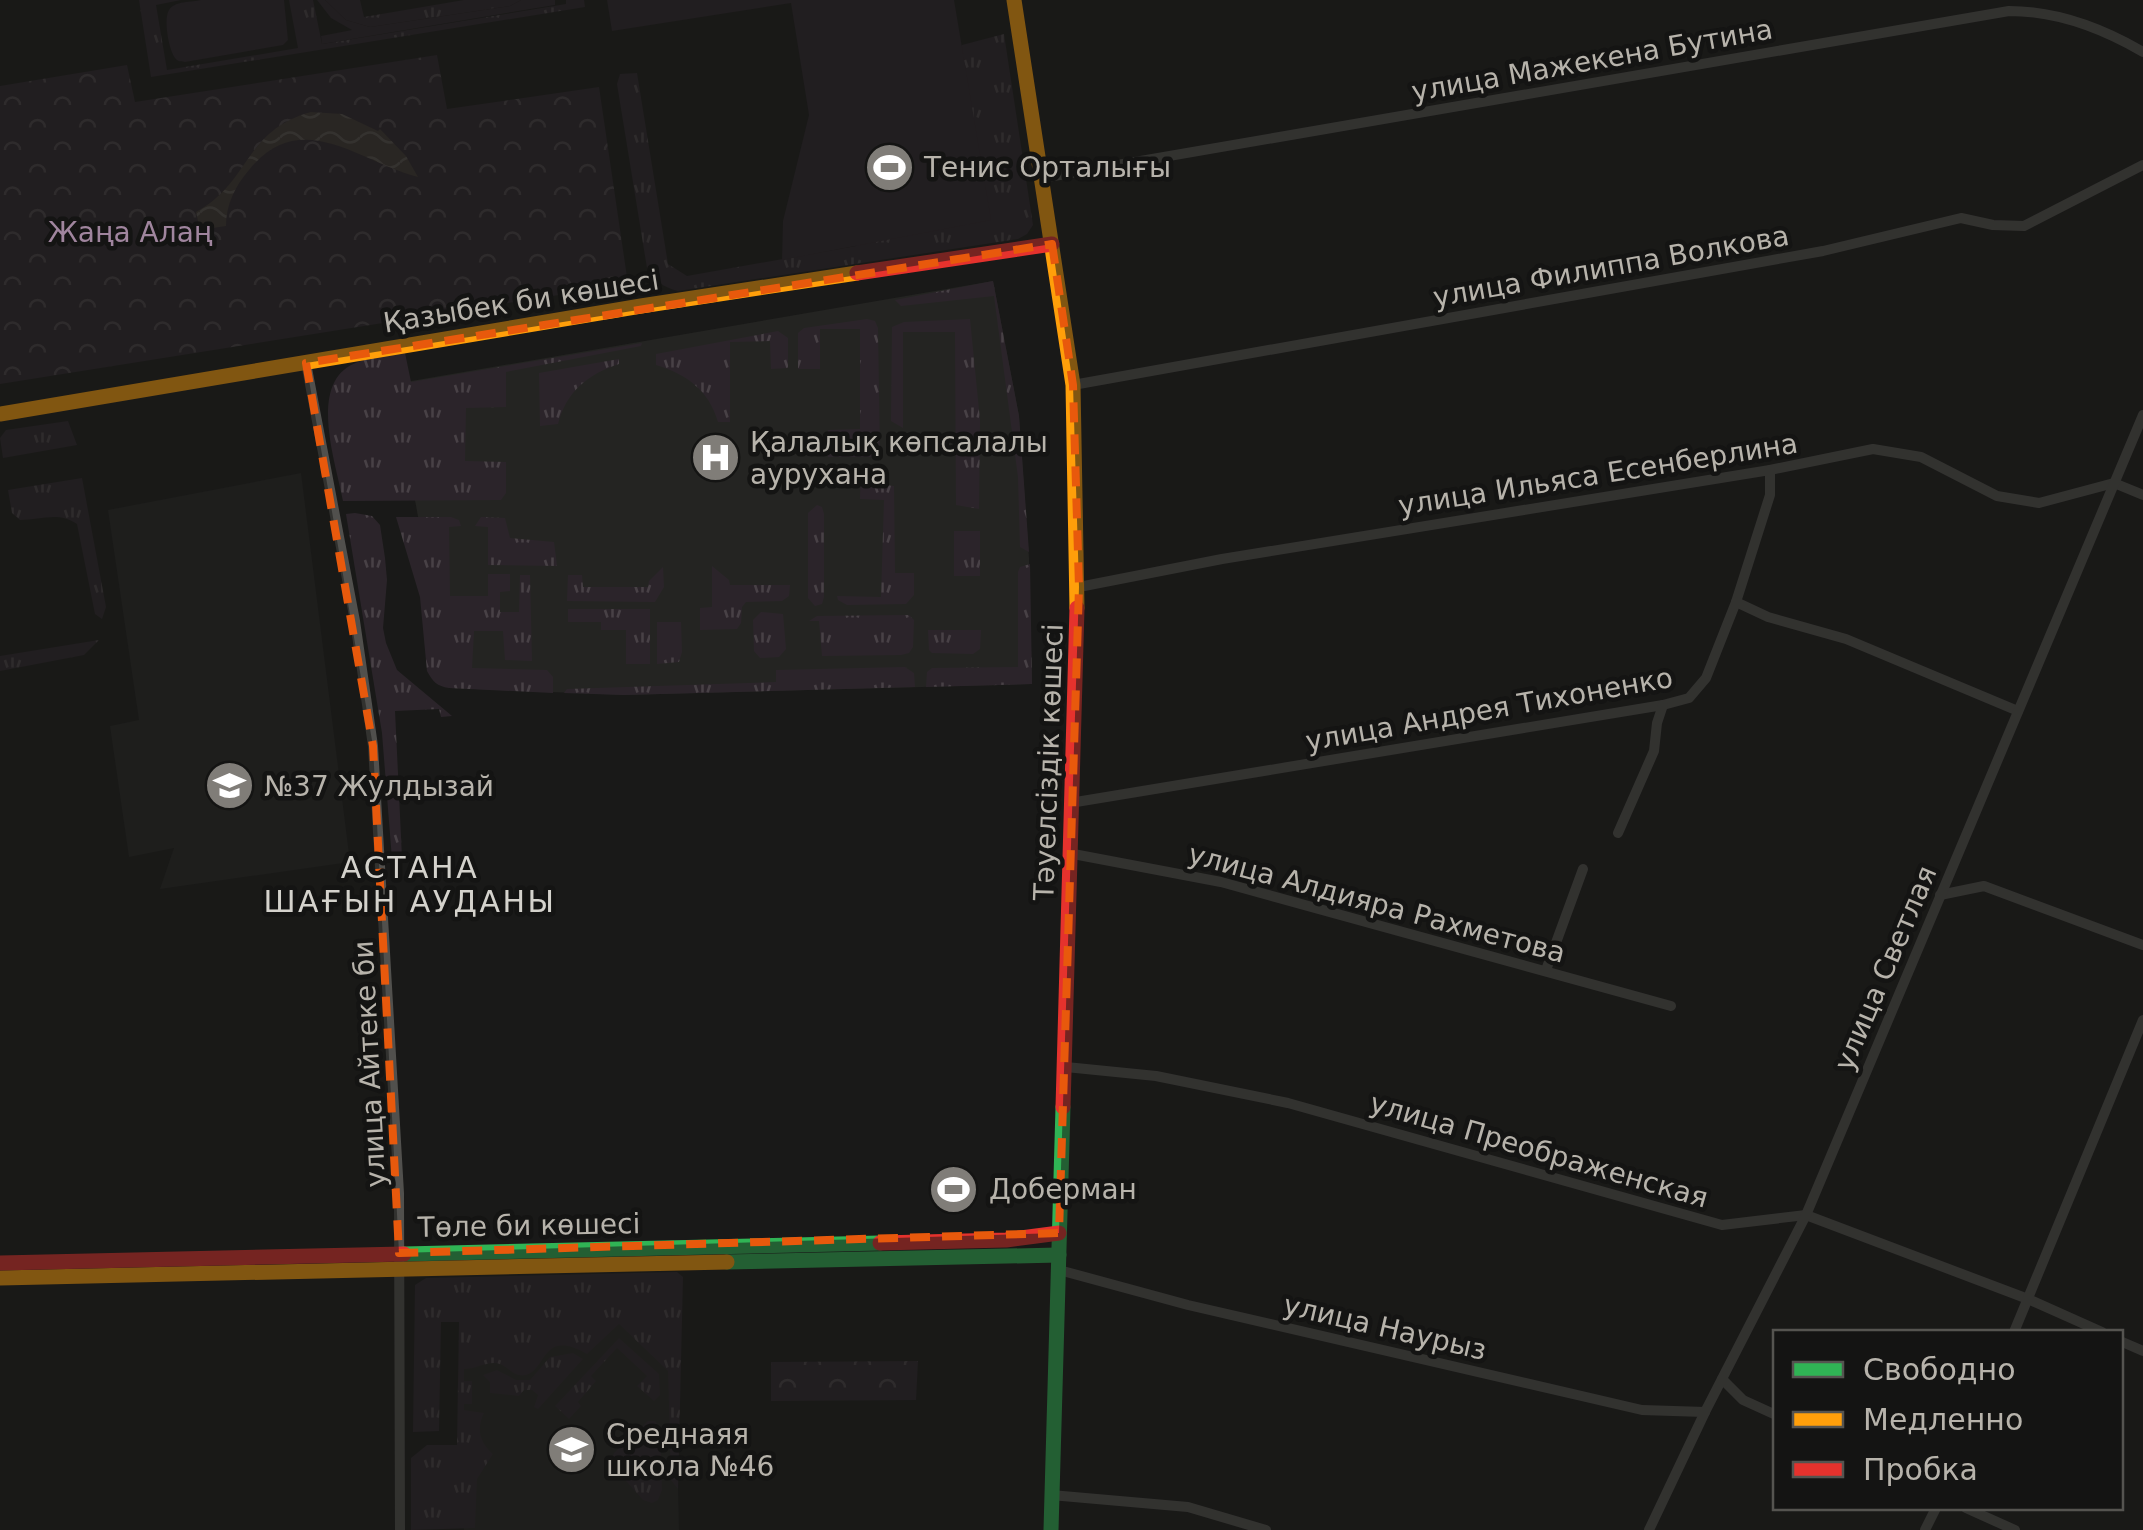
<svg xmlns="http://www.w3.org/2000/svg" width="2143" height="1530" font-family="'DejaVu Sans',sans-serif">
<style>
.built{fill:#242422}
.grass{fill:url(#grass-tufts)}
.park{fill:url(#park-crowns)}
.pitch{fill:#2b242a}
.water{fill:url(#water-waves)}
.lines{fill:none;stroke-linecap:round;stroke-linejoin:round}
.street{stroke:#51504d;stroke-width:10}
.fast{stroke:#30b455;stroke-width:15}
.slow{stroke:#ff9f0a;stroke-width:15}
.jam{stroke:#e5322d;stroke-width:15}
.marked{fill:none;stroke:#e8590c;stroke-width:8;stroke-dasharray:20 12;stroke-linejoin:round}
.labels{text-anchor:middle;stroke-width:9;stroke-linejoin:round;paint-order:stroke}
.street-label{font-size:28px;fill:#b7b3ab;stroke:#141413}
.poi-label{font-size:28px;fill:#b7b3ab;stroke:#141413;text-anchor:start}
.park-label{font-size:28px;fill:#a0859e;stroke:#141413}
.neighbourhood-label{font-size:30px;letter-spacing:2.5px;fill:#d4d2cc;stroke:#141413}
</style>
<defs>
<pattern id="grass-tufts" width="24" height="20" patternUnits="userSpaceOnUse" patternTransform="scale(2.5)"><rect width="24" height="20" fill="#2b242a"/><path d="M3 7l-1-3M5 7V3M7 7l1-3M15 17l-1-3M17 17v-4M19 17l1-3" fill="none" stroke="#484146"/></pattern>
<pattern id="park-crowns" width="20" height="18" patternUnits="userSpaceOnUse" patternTransform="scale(2.5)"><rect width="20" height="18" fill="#2b242a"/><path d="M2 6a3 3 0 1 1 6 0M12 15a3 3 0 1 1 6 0" fill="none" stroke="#484146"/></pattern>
<pattern id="water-waves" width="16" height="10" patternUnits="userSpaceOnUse" patternTransform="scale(2.5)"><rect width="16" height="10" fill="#3c3531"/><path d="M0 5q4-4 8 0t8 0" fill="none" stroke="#56504c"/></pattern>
</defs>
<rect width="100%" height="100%" fill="#191918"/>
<g class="built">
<path d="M993 281 1019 416 1029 558 1032 684 624 695 449 688 394 384Z"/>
<path d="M301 473 350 862 160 889 174 848 129 857 110 726 139 720 108 510Z"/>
<path d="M674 1314 679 1530H464V1319Z"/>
</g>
<g class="grass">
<path d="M139 0H181L156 5 167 70 298 48 289 0H313L322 44 566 4V0H584L585 7 151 77Z"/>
<path d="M325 0H360L364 17 464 0H521L510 6 370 27 346 20Z"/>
<path d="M1004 34 1033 225 1027 234 1018 239 678 291C663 287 655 281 647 268L617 84 620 74 637 73 668 264 687 276 856 246 962 45Z"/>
<path d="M993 281 1019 416 1029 552 1020 547 1018 477 994 296 901 306 895 300Z"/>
<path d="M867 319 875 321 878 328 880 457H828V430L860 429V329H820V369H798V333L804 328Z"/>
<path d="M970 319 980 420 979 509 956 505 955 332H903V428L891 421 892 327 904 322Z"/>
<path d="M778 331 788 338V368L771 369 770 341 730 342V422H718C709 390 686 374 656 365V354Z"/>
<path d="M642 343 641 346 506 372V407L466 408 465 461 506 462V493L501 500 343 501C336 462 306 380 358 362 372 356 390 355 405 353L411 382Z"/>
<path d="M619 359V364C588 374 566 392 558 424L540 426 539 373Z"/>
<path d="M68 421 77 445 3 458 0 438 6 430Z"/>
<path d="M861 468H885V485L894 486 895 573H914V595L906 604 847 605 838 600 837 596 881 597 884 500 860 499Z"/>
<path d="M82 478 106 607 102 619 95 614 77 524C59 511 40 520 20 520L12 513 8 490Z"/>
<path d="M817 505 822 507 824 514V597L822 604 815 606 808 598V513Z"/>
<path d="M355 513 372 516 380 525 385 558 387 580 383 628 386 643 397 670 452 716 441 717 439 709 395 711 402 858 392 859 382 733 346 514Z"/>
<path d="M396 517H451L459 520 461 526 449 527 450 596H488V574H510V591L500 592V612H519L520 575H530L532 661 505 660 503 631H474L472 668 547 670 553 677V693L449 688C437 686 433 682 427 671L420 597Z"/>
<path d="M481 517 505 518 510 538 554 542 557 566 488 565V527L475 526Z"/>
<rect x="954" y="531" width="26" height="45"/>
<path d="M1030 564 1032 684 926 687 927 672 932 668 1018 667V572L1020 567Z"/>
<path d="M712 566 729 580 730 585H790L789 596 782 601 746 602 742 607 741 623 737 629 700 630V608L712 607Z"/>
<path d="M663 567 664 587 655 602 567 601 568 575H582L583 587H648L649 581Z"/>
<path d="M568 609H650V664H626V630H601V622H568Z"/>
<path d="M761 612 783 614 786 649 779 657 760 658 754 651 753 620Z"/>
<path d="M909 615 914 620 913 647 909 653 901 655 822 656 819 621H809L817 616Z"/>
<path d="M657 622H681L682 652 679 662 657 664Z"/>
<path d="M928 630H981L980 649 973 654 932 653 929 650Z"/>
<path d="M99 640 84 655 0 671V656Z"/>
<path d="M905 667 914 673 915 687 624 695 564 693 567 689 776 682V670Z"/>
<path d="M677 1272 683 1277 678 1489 671 1480 668 1371 619 1324 587 1354C542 1328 547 1369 526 1375 513 1378 508 1365 496 1363 486 1362 475 1369 464 1369V1381H472V1404H464V1410L484 1413C476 1430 480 1442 493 1454L477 1479 475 1528 411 1530V1458L427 1445H457L459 1322H441L439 1431 413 1432 415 1285 426 1278Z"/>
<path d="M619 1338 659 1374 660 1395 654 1401 637 1386 647 1376 617 1348 591 1376 596 1381 578 1402 581 1406 569 1419 555 1406Z"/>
<path d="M573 1353 583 1359 538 1409 534 1407 538 1395 532 1390H524L519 1396 490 1393V1382L483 1375 497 1370 516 1380H530L550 1357Z"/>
<path d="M648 1421H655L660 1429 662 1490 658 1500 652 1503 643 1500 610 1463 614 1453Z"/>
</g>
<g class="park">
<path d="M437 55 447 109 599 87 628 284 0 384V86L127 65 135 102Z"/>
<path d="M918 1361 916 1400 771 1401V1362Z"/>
</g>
<g class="pitch">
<path d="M201 0H284L288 40 283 45 185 62C182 61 179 62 177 60 169 54 163 19 169 10 174 1 192 2 201 0Z"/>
<path d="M317 0H325L346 20 370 27 510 6 521 0H555V5L322 44 321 36 352 30 331 18Z"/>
<path d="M607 0H954L991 220 782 260 783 221 809 115 791 3 612 31Z"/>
</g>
<path class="water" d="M311 112 342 114 378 131 380 129 406 156 418 177C361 163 301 105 249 170 235 186 226 205 226 226L200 230 196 212C251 182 243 131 311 112Z"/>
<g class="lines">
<g class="street">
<path d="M1042 178 2009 11C2056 11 2102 28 2143 52"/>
<path d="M306 363 355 621 373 746 399 1193 400 1530"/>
<path d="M1073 385 1823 251 1961 218 1993 225 2024 226 2143 165"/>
<path d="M1079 587 1222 559 1770 470 1873 449 1921 457 1997 496 2039 503 2114 483 2143 495"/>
<path d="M1736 602 1770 495V470"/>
<path d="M1070 803 1663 705 1689 698 1706 678 1736 602 1768 617 1846 639 2018 711"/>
<path d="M1618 833 1654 751 1657 723 1663 705"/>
<path d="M1068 853 1221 882 1671 1006"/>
<path d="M1940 895 1984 886 2143 945"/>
<path d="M1546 970 1583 869"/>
<path d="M1066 1067 1156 1076 1288 1103 1722 1225 1806 1215 2028 1299 2102 1332"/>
<path d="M1059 1270 1188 1305 1642 1410 1705 1412"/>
<path d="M2014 1332 2143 1020"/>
<path d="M2120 1341 2143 1351"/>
<path d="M1722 1379 1743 1400 1776 1415"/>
<path d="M1051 1495 1188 1507 1266 1530"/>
<path d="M1966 1508 2015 1530"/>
<path d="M1649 1530 1705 1412 1806 1215 2143 415"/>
<path d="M1925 1530 1936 1508"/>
</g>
<g class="fast">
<path d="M404 1254 880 1243"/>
<path d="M727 1262 1059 1255"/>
<path d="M1051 1530 1063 1107"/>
</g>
<g class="slow">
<path d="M1014 0 1073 385 1077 608"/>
<path d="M0 414 641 306 857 273"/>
<path d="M0 1278 727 1262"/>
</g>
<g class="jam">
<path d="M857 273 1052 244"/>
<path d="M1063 1107 1077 608"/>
<path d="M880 1243 1006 1240 1059 1233"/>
<path d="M0 1263 404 1254"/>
</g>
</g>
<path d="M0 0H2143V1530H0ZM1052 244 1073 385 1079 587 1059 1233 399 1253 373 746 306 363Z" fill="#191918" fill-opacity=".55" fill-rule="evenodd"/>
<path class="marked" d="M1052 244 1073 385 1079 587 1059 1233 399 1253 373 746 306 363Z"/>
<defs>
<symbol id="stadium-disc" viewBox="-11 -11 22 22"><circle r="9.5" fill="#807d78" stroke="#141413"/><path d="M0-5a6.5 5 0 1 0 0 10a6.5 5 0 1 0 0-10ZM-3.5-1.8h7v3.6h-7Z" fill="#fff"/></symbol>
<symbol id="hospital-disc" viewBox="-11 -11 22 22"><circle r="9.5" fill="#807d78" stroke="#141413"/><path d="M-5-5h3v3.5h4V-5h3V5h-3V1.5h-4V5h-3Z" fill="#fff"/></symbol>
<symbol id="school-disc" viewBox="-11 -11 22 22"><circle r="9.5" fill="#807d78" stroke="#141413"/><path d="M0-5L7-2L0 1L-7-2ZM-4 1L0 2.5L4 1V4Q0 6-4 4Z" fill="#fff"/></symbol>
</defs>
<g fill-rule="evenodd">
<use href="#stadium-disc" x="862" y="140" width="55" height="55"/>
<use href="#hospital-disc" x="688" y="430" width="55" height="55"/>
<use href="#school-disc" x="202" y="758" width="55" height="55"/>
<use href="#stadium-disc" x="926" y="1162" width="55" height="55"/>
<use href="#school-disc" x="544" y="1422" width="55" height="55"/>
</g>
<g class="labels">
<g class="street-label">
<text transform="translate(1592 60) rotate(-10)" y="10">улица Мажекена Бутина</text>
<text transform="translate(1611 266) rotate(-10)" y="10">улица Филиппа Волкова</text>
<text transform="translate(521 301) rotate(-9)" y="10">Қазыбек би көшесі</text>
<text transform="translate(1598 474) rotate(-9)" y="10">улица Ильяса Есенберлина</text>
<text transform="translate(1489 709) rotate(-10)" y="10">улица Андрея Тихоненко</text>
<text transform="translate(1048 762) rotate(-88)" y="10">Тәуелсіздік көшесі</text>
<text transform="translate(1377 903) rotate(15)" y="10">улица Алдияра Рахметова</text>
<text transform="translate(1885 968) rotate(-67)" y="10">улица Светлая</text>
<text transform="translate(369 1064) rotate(-93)" y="10">улица Айтеке би</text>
<text transform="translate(1539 1150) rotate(16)" y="10">улица Преображенская</text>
<text transform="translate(529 1225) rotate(-1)" y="10">Төле би көшесі</text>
<text transform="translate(1385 1327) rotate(13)" y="10">улица Наурыз</text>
</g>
<g class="poi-label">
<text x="924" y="177">Тенис Орталығы</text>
<text x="750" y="452">Қалалық көпсалалы<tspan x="750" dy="32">аурухана</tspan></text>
<text x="264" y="796">№37 Жулдызай</text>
<text x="989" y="1199">Доберман</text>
<text x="606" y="1444">Среднаяя<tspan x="606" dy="32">школа №46</tspan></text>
</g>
<g class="park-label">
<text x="130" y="242">Жаңа Алаң</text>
</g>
<g class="neighbourhood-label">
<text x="410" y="878">АСТАНА<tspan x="410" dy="34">ШАҒЫН АУДАНЫ</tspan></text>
</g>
</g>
<rect x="1773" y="1330" width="350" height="180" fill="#141413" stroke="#555450" stroke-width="2.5"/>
<rect x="1793" y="1362" width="50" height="15" fill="#30b455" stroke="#555450" stroke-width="2.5"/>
<text x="1863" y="1380" font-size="30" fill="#b7b3ab">Свободно</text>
<rect x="1793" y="1412" width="50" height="15" fill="#ff9f0a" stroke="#555450" stroke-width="2.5"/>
<text x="1863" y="1430" font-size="30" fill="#b7b3ab">Медленно</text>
<rect x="1793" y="1462" width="50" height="15" fill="#e5322d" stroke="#555450" stroke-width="2.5"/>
<text x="1863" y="1480" font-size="30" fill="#b7b3ab">Пробка</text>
</svg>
